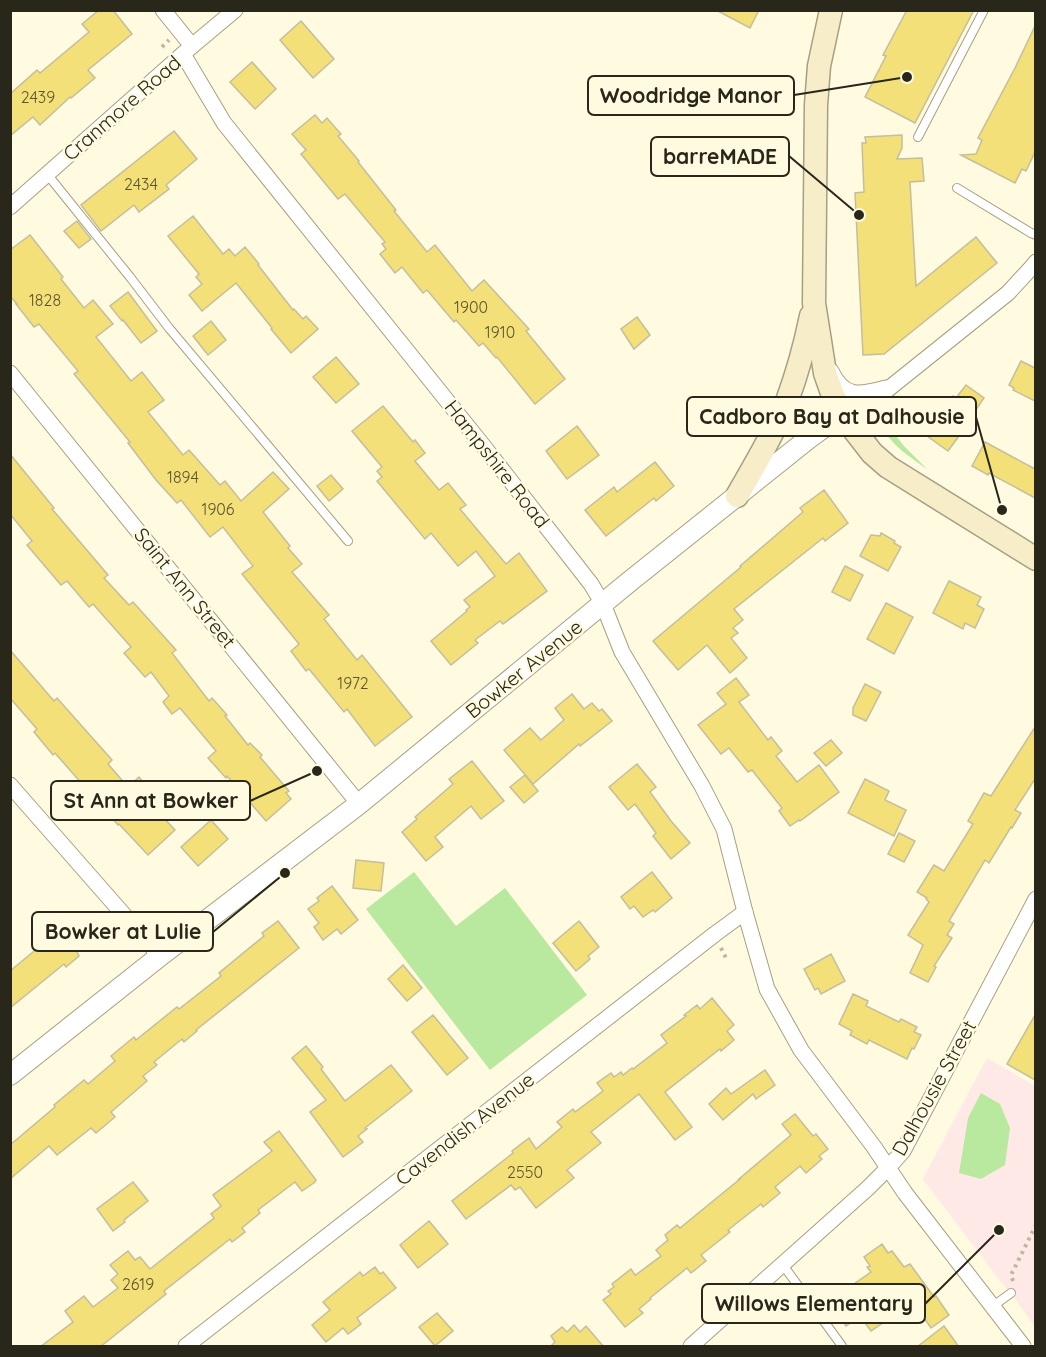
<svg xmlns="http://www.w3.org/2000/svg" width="1046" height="1357" font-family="Quicksand,sans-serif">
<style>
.education{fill:#ffe9e7}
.green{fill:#b8e99e}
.building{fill:#f3e078;stroke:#c4be9e;stroke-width:1.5}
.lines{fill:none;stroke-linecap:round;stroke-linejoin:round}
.service-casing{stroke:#a6a082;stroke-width:10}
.minor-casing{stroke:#a6a082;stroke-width:17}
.tertiary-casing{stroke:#a6a082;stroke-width:22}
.secondary-casing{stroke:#a6a082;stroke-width:25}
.path{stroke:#bbb7a1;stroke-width:4;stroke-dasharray:3 4.5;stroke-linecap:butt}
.service{stroke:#fff;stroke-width:8}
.minor{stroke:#fff;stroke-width:15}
.tertiary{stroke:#fff;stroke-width:20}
.secondary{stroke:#f7edc8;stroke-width:22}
.labels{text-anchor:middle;stroke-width:5;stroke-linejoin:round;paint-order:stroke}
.number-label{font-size:16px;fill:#5c5532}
.street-label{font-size:20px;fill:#29271a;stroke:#fffae0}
.leader{fill:none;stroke:#29271a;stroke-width:2}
.callout-dot{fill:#29271a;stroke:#fffae0;stroke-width:2}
.callout{fill:#fffae0;stroke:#29271a;stroke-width:2}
.callout-label{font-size:21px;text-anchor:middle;font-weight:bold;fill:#29271a}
</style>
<rect width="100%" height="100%" fill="#fffae0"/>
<path class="education" d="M987 1058 1035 1086V1327L1011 1293 1001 1282 923 1179Z"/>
<g class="green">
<path d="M883 421 886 423 904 446 927 469C911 458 891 445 882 427Z"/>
<path d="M414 872 456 926 505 888 587 995 490 1070 366 909Z"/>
<path d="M981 1093 1000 1104 1010 1128 1005 1165 981 1179 959 1173 968 1118Z"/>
</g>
<g class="building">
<path d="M99 10H113L132 34 88 70 95 78 71 98 70 97 40 125 33 117 10 136V94L37 70 40 73 89 32 82 24Z"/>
<path d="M716 10H759L750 28Z"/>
<path d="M907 10H974L915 123 865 97 886 56 883 55Z"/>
<path d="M301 21 334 59 313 78 280 40Z"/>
<path d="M1035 26V152L1026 171 1022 169 1015 183 961 155 976 154 982 140 978 138 1015 68Z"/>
<path d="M252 62 276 89 255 109 230 82Z"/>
<path d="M315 115 322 123 327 118 341 134 338 136 359 161 358 162 396 210 394 211 427 252 435 245 472 291 484 280 529 329 526 331 565 379 535 404 497 357 496 358 483 343 479 346 456 320 454 322 427 290 423 293 402 267 395 273 380 254 386 249 382 244 385 242 345 194 338 199 301 154 306 150 292 134Z"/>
<path d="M174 131 197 159 166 185 169 189 139 212 134 205 101 231 81 205Z"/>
<path d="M902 135V148L897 159 922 158 924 181 910 182 916 286 976 237 997 263 884 354 863 355 855 193 864 192 862 143H866L865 137Z"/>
<path d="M193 216 223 254 229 249 235 256 245 247 259 264 258 265 293 310 294 309 303 319 306 316 318 329 291 353 271 329 272 328 236 283 202 311 189 295 202 284 196 277 199 274 168 236Z"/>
<path d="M77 221 91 239 79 248 64 231Z"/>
<path d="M30 235 63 277 61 279 84 308 93 300 113 324 96 337 131 381 142 372 164 400 148 412 183 455 189 450 220 485 225 481 241 501 273 472 289 489 263 512 290 546 288 548 302 564 292 572 329 615 324 619 357 660 362 655 412 717 375 746 347 709 344 712 309 669 306 671 291 651 299 644 242 574 253 566 223 527 210 537 181 500 177 503 156 480 128 443 130 442 74 374 78 371 39 324 34 327 16 304H17L10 296V250Z"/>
<path d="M128 292 157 331 141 343 123 320 122 321 110 306Z"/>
<path d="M637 317 650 335 634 349 621 329Z"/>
<path d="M211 321 226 340 208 355 193 336Z"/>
<path d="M336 357 359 384 336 403 313 377Z"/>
<path d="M1021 361 1035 368V401L1013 390 1014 388 1009 385Z"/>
<path d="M966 385 984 398 969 420 970 421 948 451 923 433 943 405 945 406 953 396 956 398Z"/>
<path d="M383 406 413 442 415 440 425 453 415 461 439 490 448 483 466 505 460 509 506 564 519 553 547 591 503 624 500 621 475 640 478 643 451 665 431 641 467 611 466 610 470 607 464 600 495 576 476 551 458 566 431 533 425 539 377 481 382 477 377 471 382 467 352 431Z"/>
<path d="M577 426 599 455 567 479 546 451Z"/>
<path d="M985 442 1035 469V498L989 473 988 475 972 466Z"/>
<path d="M10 454 54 508 52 509 108 575 104 578 129 605 133 602 176 650 172 653 209 701 212 698 227 715 225 716 248 745 250 743 262 755 260 757 289 791 286 793 291 799 266 821 227 776 226 778 208 758 216 751 180 708 172 714 163 702 169 696 151 672 145 677 124 653 131 647 93 604 89 607 67 581 61 585 27 545 32 541 10 514Z"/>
<path d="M655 462 674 486 656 501 654 498 606 536 585 510 614 487 617 492Z"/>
<path d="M331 475 343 489 329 501 317 486Z"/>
<path d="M824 490 848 523 825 541 823 538 734 609 743 620 733 628 738 633 731 638 747 658 730 673 707 645 678 670 653 641 741 567 740 566 803 512 800 508Z"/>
<path d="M881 533 895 541 894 543 901 547 888 571 860 556 871 535 880 536Z"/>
<path d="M845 566 863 575 850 601 832 592Z"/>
<path d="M949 581 981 597 977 605 984 609 975 628 965 623 963 629 933 613Z"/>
<path d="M886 603 913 617 894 654 867 639Z"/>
<path d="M10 650 54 701 57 698 112 760 108 764 128 787 139 777 154 795 147 800 175 830 148 855 119 824 118 825 55 753 53 755 34 732 37 729 10 698Z"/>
<path d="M736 678 749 695 739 702 768 740 771 737 782 751 776 756 797 782 819 765 839 792 800 821 799 820 790 826 779 811 782 808 752 770 748 772 729 748 721 754 698 725 726 704 717 693Z"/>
<path d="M865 684 881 692 866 721 853 715V708Z"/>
<path d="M572 694 584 709 592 703 599 711 602 709 612 721 580 746 579 744 533 784 504 750 530 728 541 740 564 720 555 708Z"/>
<path d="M1035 727V779L1015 810 1021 813 1012 828 1011 827 989 863 985 860 949 921 954 924 947 935 952 938 934 966 936 967 928 982 910 973 923 945 908 935 929 902 926 899 927 898 917 892 934 865 944 871 973 824 968 821 984 793 991 796Z"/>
<path d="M831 740 842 753 826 766 814 753Z"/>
<path d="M472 761 504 801 481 819 471 806 435 837 443 847 426 861 402 832 417 819 415 817 453 784 449 779Z"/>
<path d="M637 764 656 787 650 792 671 821 690 843 671 859 653 836 656 833 635 804 628 810 609 787Z"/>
<path d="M525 775 538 791 524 803 510 787Z"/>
<path d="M865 779 889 791 885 800 906 810 894 836 848 813Z"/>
<path d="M211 820 228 839 198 866 181 847Z"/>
<path d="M899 833 915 841 904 862 888 854Z"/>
<path d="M356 860 384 863 381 891 353 888Z"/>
<path d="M652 872 672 898 655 912 653 910 643 917 634 906 630 909 621 897Z"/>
<path d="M332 886 358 920 341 934 337 929 323 940 314 927 319 923 308 909 319 901 317 898Z"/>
<path d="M72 918 87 936 78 944 81 948 77 952 79 956 66 967 64 964 10 1008V971L45 942 41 937 59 922 63 926Z"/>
<path d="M278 921 299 948 196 1030 197 1031 184 1042 182 1039 154 1062 157 1065 143 1076 147 1081 111 1112 115 1117 96 1133 91 1128 57 1155 49 1146 10 1179V1145L55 1107 54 1105 84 1080 88 1084 115 1061 111 1056 134 1037 136 1040 177 1007 179 1009 221 976 219 973 264 936 262 933Z"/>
<path d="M579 921 599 947 588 956 590 959 576 971 553 943Z"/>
<path d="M831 954 845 981 821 994 818 988 815 990 804 969Z"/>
<path d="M403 965 422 988 407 1001 388 979Z"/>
<path d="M853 994 868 1001 866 1006 899 1022 901 1019 917 1027 914 1032 921 1035 914 1049 912 1048 907 1059 869 1040 867 1044 850 1035 852 1031 839 1024Z"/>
<path d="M712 998 734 1025 727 1031 734 1040 721 1051 720 1049 665 1092 692 1127 675 1140 639 1094 591 1132 601 1143 567 1170 574 1178 536 1208 520 1187 515 1190 511 1185 466 1219 452 1201 513 1153 512 1151 529 1138 536 1149 562 1127 557 1122 573 1109 575 1112 603 1091 597 1083 611 1073 614 1077 621 1072 623 1075 632 1068 633 1069 667 1043 661 1035 686 1016 684 1015 697 1005 700 1009Z"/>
<path d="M433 1015 468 1058 447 1075 412 1032Z"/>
<path d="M1035 1015V1080L1007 1064Z"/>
<path d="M306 1046 323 1067 321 1069 345 1101 391 1065 412 1091 365 1128 367 1129 358 1136 363 1142 343 1157 310 1112 326 1100 292 1058Z"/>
<path d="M765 1070 775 1085 756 1099 753 1094 723 1120 709 1104 726 1088 731 1094Z"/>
<path d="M795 1114 813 1136 816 1134 828 1149 819 1156 822 1159 806 1173 800 1166 775 1187 780 1193 763 1207 761 1204 728 1230 730 1232 701 1255 706 1261 691 1273 687 1268 650 1298 651 1299 639 1309 643 1313 625 1327 603 1300 611 1294 608 1291 614 1287 612 1284 631 1269 635 1275 637 1274 661 1256 656 1250 668 1240 665 1235 677 1225 680 1228 740 1179H739L791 1135 782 1124Z"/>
<path d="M279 1131 316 1180 315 1182 302 1191 295 1182 258 1210 260 1213 242 1228 245 1232 232 1242 230 1239 164 1291 166 1294 100 1347H40L73 1322 65 1311 84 1296 93 1307 118 1288 111 1280 118 1274 110 1265 128 1251 135 1260 140 1257 150 1269 214 1218 211 1214 221 1206 213 1195 272 1151 264 1142Z"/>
<path d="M133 1182 148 1201 124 1220 125 1222 113 1231 97 1209Z"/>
<path d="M429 1221 448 1244 418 1268 400 1245Z"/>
<path d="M882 1244 888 1253 892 1251 904 1267 910 1264 934 1297 936 1296 949 1315 931 1328 909 1297 884 1315 887 1320 871 1331 860 1316 846 1326 826 1298 843 1286 845 1290 871 1272 867 1267 870 1266 864 1257Z"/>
<path d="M375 1267 380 1274 383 1272 396 1288 357 1318 361 1324 348 1334 343 1328 326 1342 312 1325 330 1310 323 1302 360 1272 363 1276Z"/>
<path d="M437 1313 453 1331 435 1346 419 1327Z"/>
<path d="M574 1325 580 1332 586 1326 604 1347H550L555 1342 551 1336 562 1327 567 1332Z"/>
<path d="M944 1326 959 1347H917Z"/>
</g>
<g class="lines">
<defs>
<g id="service">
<path d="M918 137 984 10"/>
<path d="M47 174 130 277 169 328 348 541"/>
<path d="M957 188 1031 233 1036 235"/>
<path d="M783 1265 842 1346"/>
<path d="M993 1306 1011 1293"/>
</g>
<g id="minor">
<path d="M163 10 192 46"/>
<path d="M183 54 224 123 485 448 591 584 603 604 622 652 702 786 724 829 745 912 767 989 801 1050 874 1147 905 1193 1023 1346"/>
<path d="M10 207 192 46 235 10"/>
<path d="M831 371C844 399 860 395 886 388"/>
<path d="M10 373 359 804"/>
<path d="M844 417 877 398 1008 293 1031 268 1036 262"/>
<path d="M10 785 160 956"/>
<path d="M186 1346 715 934 745 912"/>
<path d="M691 1346 868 1188 888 1168 903 1151 1036 899"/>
</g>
<path id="tertiary" d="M10 1075 160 956 359 804 629 582 808 439 823 428 844 417"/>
<g id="secondary">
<path d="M831 10 819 66 816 105 814 303 825 373 832 393 844 417 872 453 888 467 1036 559"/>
<path d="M737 496C755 465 773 434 787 401 797 374 805 345 811 316"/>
</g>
</defs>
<use href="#service" class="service-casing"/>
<use href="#minor" class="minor-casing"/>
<use href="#tertiary" class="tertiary-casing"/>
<use href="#secondary" class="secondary-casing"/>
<g class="path">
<path d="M162 47 169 40"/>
<path d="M721 948 727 960"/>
<path d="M1013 1281 1011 1275 1036 1225"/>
</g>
<use href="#service" class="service"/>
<use href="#minor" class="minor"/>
<use href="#tertiary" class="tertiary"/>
<use href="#secondary" class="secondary"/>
</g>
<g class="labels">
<g class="number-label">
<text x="38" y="103">2439</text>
<text x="141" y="190">2434</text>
<text x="45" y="306">1828</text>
<text x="471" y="313">1900</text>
<text x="500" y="338">1910</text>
<text x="183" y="483">1894</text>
<text x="218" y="515">1906</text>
<text x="353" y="689">1972</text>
<text x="525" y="1178">2550</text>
<text x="138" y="1290">2619</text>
</g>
<g class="street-label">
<text transform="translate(122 108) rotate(-41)" y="7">Cranmore Road</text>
<text transform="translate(497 464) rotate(52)" y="7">Hampshire Road</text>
<text transform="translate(185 588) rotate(51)" y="7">Saint Ann Street</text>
<text transform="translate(524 669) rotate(-39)" y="7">Bowker Avenue</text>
<text transform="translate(934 1088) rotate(-61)" y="7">Dalhousie Street</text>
<text transform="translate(465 1129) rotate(-38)" y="7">Cavendish Avenue</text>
</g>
</g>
<path class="leader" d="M907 77L794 95M859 215L789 156M1002 510L976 417M317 771L250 801M285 873L213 932M999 1230L925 1304"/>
<g class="callout-dot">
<circle cx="907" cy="77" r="6"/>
<circle cx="859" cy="215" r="6"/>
<circle cx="1002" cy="510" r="6"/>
<circle cx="317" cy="771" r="6"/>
<circle cx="285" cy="873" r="6"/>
<circle cx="999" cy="1230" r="6"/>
</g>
<g class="callout">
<rect x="588" y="76" width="206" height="39" rx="6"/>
<rect x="651" y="137" width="138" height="39" rx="6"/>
<rect x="687" y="397" width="289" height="39" rx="6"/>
<rect x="51" y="781" width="199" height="39" rx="6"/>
<rect x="32" y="912" width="181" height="39" rx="6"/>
<rect x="702" y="1284" width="223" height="39" rx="6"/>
</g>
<g class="callout-label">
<text x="691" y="103">Woodridge Manor</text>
<text x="720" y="164">barreMADE</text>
<text x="832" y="424">Cadboro Bay at Dalhousie</text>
<text x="151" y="808">St Ann at Bowker</text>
<text x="123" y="939">Bowker at Lulie</text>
<text x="814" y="1311">Willows Elementary</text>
</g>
<rect width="1046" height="1357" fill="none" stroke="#29271a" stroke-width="24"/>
</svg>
